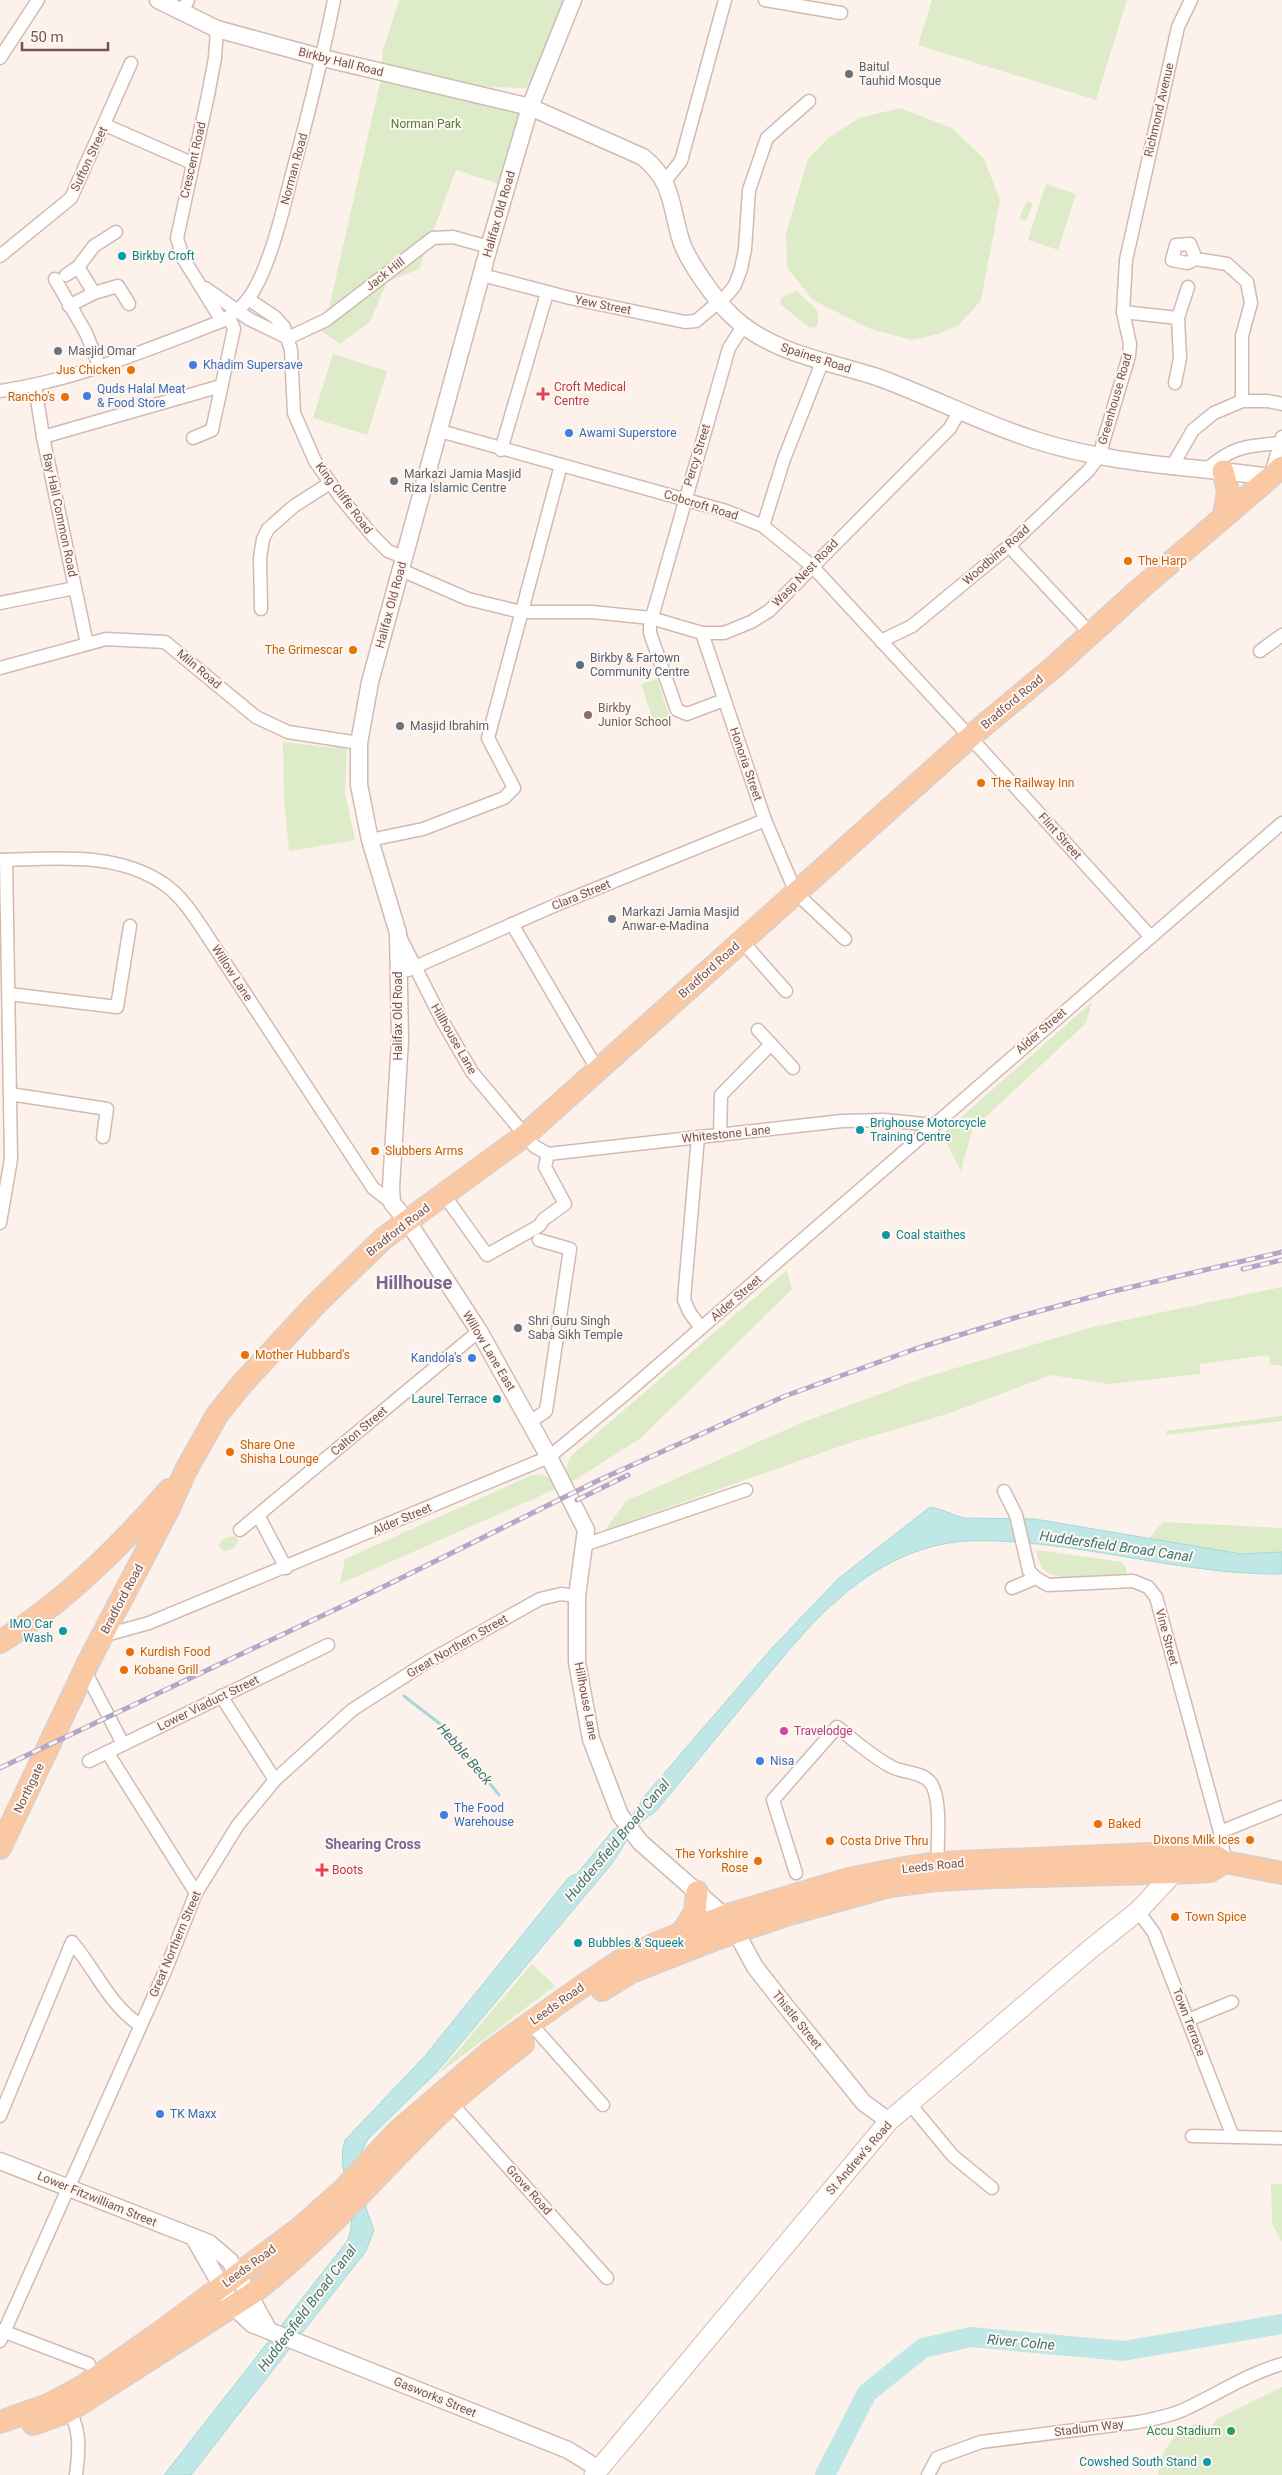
<svg xmlns="http://www.w3.org/2000/svg" width="1282" height="2475" font-family="Roboto,sans-serif">
<style>
.green{fill:#ddebc8}
.water{fill:#bee7e5;stroke:#a4d9d7}
.lines{fill:none;stroke-linecap:round;stroke-linejoin:round}
.stream{stroke:#a4d9d7;stroke-width:3}
.river{stroke:#bee7e5;stroke-width:20}
.minor-casing{stroke:#d2bab2;stroke-width:15}
.tertiary-casing{stroke:#d2bab2;stroke-width:19}
.secondary-casing{stroke:#d5b9af;stroke-width:21}
.primary-casing{stroke:#d9cfcd;stroke-width:24}
.minor{stroke:#fff;stroke-width:12}
.tertiary{stroke:#fff;stroke-width:16}
.secondary{stroke:#fff;stroke-width:19}
.primary{stroke:#fac9a4;stroke-width:21}
.rail-casing{stroke:#b2a7c8;stroke-width:5}
.rail{stroke:#fff7f2;stroke-width:3;stroke-dasharray:9;stroke-linecap:butt}
.worship-dot{fill:#6b7280;stroke:#fff7f2;stroke-width:2}
.culture-dot{fill:#0f9aa8;stroke:#fff7f2;stroke-width:2}
.shop-dot{fill:#3f7fe0;stroke:#fff7f2;stroke-width:2}
.food-dot{fill:#e8710a;stroke:#fff7f2;stroke-width:2}
.health-dot{fill:#e0444e;stroke:#fff7f2;stroke-width:2}
.service-dot{fill:#5c6f8a;stroke:#fff7f2;stroke-width:2}
.education-dot{fill:#8d6e63;stroke:#fff7f2;stroke-width:2}
.hotel-dot{fill:#d1479c;stroke:#fff7f2;stroke-width:2}
.leisure-dot{fill:#2e9e5b;stroke:#fff7f2;stroke-width:2}
.labels{text-anchor:middle;stroke-width:4;stroke-linejoin:round;paint-order:stroke}
.street-label{font-size:12px;fill:#79544d;stroke:#fff7f2}
.worship-label{font-size:12px;fill:#5b616d;stroke:#fff7f2;text-anchor:start}
.park-label{font-size:12px;fill:#5d7841;stroke:#fff7f2}
.culture-label{font-size:12px;fill:#0d838f;stroke:#fff7f2;text-anchor:start}
.shop-label{font-size:12px;fill:#366cbe;stroke:#fff7f2;text-anchor:start}
.food-label{font-size:12px;fill:#c56008;stroke:#fff7f2;text-anchor:start}
.health-label{font-size:12px;fill:#be3a42;stroke:#fff7f2;text-anchor:start}
.service-label{font-size:12px;fill:#4e5e75;stroke:#fff7f2;text-anchor:start}
.education-label{font-size:12px;fill:#785e54;stroke:#fff7f2;text-anchor:start}
.hotel-label{font-size:12px;fill:#b23c85;stroke:#fff7f2;text-anchor:start}
.leisure-label{font-size:12px;fill:#27864d;stroke:#fff7f2;text-anchor:end}
.water-label{font-size:14px;font-style:italic;fill:#3c7674;stroke:#fff7f2}
.neighbourhood-label{font-size:14px;font-weight:bold;fill:#7a6594;stroke:#fff7f2}
.district-label{font-size:18px;font-weight:bold;fill:#7a6594;stroke:#fff7f2}
</style>
<rect width="100%" height="100%" fill="#fdf2eb"/>
<g class="green">
<path d="M399 0H564L544 57 528 88 482 87 478 104 521 113 499 184 456 170 419 269 387 282 370 322 340 344 320 330 329 308 380 83 383 50Z"/>
<path d="M932 0H1127L1096 100 918 45Z"/>
<path d="M900 108 952 128 984 159 1000 200 981 300 959 325 938 334 911 340 871 329 813 300 787 267 786 233 808 159 828 138 859 118Z"/>
<path d="M1046 184 1076 194 1058 250 1028 240Z"/>
<path d="M1027 201 1033 203 1026 221 1019 218Z"/>
<path d="M797 290C807 306 823 304 817 326L810 328 780 304 781 298Z"/>
<path d="M333 354 387 371 367 435 313 418Z"/>
<path d="M657 679 671 721 655 726 641 684Z"/>
<path d="M283 742 347 749 345 793 355 840 289 851 284 799Z"/>
<path d="M1092 1002 1086 1023 972 1130 961 1171 942 1134Z"/>
<path d="M787 1270 792 1289 641 1438 570 1483C565 1470 565 1465 573 1454Z"/>
<path d="M1282 1287V1366L1270 1364 1269 1355 1200 1364V1374L1109 1384 1051 1375 950 1413 846 1444 605 1530 626 1501 801 1423 926 1377 1092 1327Z"/>
<path d="M1282 1416V1421L1166 1435V1431Z"/>
<path d="M541 1474 549 1478 556 1489 340 1584 345 1559 530 1476Z"/>
<path d="M1163 1522 1282 1528V1552L1241 1554 1148 1539Z"/>
<path d="M236 1536 239 1541 232 1549 224 1551 219 1546C222 1538 227 1537 236 1536Z"/>
<path d="M1036 1550 1122 1562 1126 1568V1575C1107 1576 1060 1583 1045 1571 1039 1565 1038 1558 1036 1550Z"/>
<path d="M532 1964 555 1986 438 2074Z"/>
<path d="M1271 2184H1282V2242L1272 2224Z"/>
<path d="M1282 2387V2475H1158C1162 2447 1174 2432 1200 2422L1209 2428 1217 2419Z"/>
</g>
<path class="water" d="M930 1507C943 1509 952 1515 964 1518L1035 1519 1241 1554 1282 1552V1574C1203 1575 1125 1554 1047 1545 1020 1542 974 1538 949 1543 860 1558 804 1631 751 1696 718 1735 687 1774 655 1812 632 1825 625 1846 610 1866L436 2073 368 2139 362 2151 366 2208 374 2230 366 2251 191 2475H164L348 2240C361 2204 334 2171 345 2140L425 2056 569 1877 577 1874 613 1830C625 1824 637 1812 642 1799L772 1648 839 1578Z"/>
<g class="lines">
<path class="stream" d="M404 1696 448 1730 499 1795"/>
<path class="river" d="M825 2475 867 2393 923 2348 971 2337 1123 2351 1282 2324"/>
<defs>
<g id="minor">
<path d="M765 0 841 13"/>
<path d="M182 13 188 0"/>
<path d="M217 29 215 58 208 95 177 238 183 258 222 321"/>
<path d="M0 58 38 0"/>
<path d="M105 125 192 163"/>
<path d="M665 181 681 161 725 0"/>
<path d="M0 256 71 198 131 63"/>
<path d="M1196 259 1190 244 1176 245 1172 260 1187 263 1196 259 1227 264 1247 282 1251 303 1242 336V401"/>
<path d="M78 267 94 293"/>
<path d="M66 275 78 267 94 246 116 232"/>
<path d="M482 275 570 298 685 322 696 321 728 294 735 285 741 269 745 249 749 190 767 138 809 101"/>
<path d="M55 279 86 333 100 368"/>
<path d="M205 288 249 319 288 338"/>
<path d="M248 299 275 317 284 327 291 350 294 413 315 461 341 498 373 536 388 551 403 557"/>
<path d="M69 306 94 293 118 286 129 304"/>
<path d="M1123 312 1178 318"/>
<path d="M288 338 326 320 433 238 453 237 489 247"/>
<path d="M1175 383 1180 358 1178 318 1188 287"/>
<path d="M35 386 43 437 87 644"/>
<path d="M0 391C77 380 149 349 222 321 232 315 241 309 248 299 268 273 283 211 291 178 307 119 322 60 334 0"/>
<path d="M440 431 726 511 763 526 812 566 970 737 1150 936"/>
<path d="M43 437 221 386"/>
<path d="M193 438 212 430 234 329 229 317"/>
<path d="M501 450 547 293"/>
<path d="M1171 468 1193 430 1214 413 1242 401H1268L1282 404"/>
<path d="M1207 469C1233 446 1247 446 1280 443"/>
<path d="M1271 474 1282 437"/>
<path d="M763 526 784 459 823 360"/>
<path d="M1009 546 1091 634"/>
<path d="M401 570 468 599 521 612H592L651 618 702 633H724L751 622 769 611 950 428 960 410"/>
<path d="M0 603 75 588"/>
<path d="M261 609 260 558 263 539 268 529 294 506 330 483"/>
<path d="M702 633 765 820 796 893 845 939"/>
<path d="M881 641 912 626 1009 546 1089 470 1099 456 1129 356 1130 344 1123 312 1126 260 1178 27 1191 0"/>
<path d="M1260 651 1282 635"/>
<path d="M0 668 106 639 165 642 256 717 288 732 359 743"/>
<path d="M724 700 687 714 677 710 650 633V624L729 348 744 325"/>
<path d="M370 840 423 829 504 798 514 788 488 738 561 465"/>
<path d="M0 860C55 859 116 851 164 884 183 897 196 919 208 937L373 1188 392 1203"/>
<path d="M512 924 597 1069"/>
<path d="M399 935 443 1022 472 1072 534 1146 548 1154 842 1121 884 1120 934 1125"/>
<path d="M742 941 786 991"/>
<path d="M408 970 558 904 765 820"/>
<path d="M9 994 117 1007 130 926"/>
<path d="M771 1044 793 1068"/>
<path d="M10 1094 107 1109 103 1137"/>
<path d="M720 1135 721 1095 771 1044 758 1030"/>
<path d="M698 1137 684 1300 690 1313 701 1328"/>
<path d="M444 1195 487 1255 539 1226 544 1219 565 1204 545 1167 548 1154"/>
<path d="M0 1223 11 1159 6 860"/>
<path d="M530 1422 546 1411 570 1249 539 1240"/>
<path d="M1004 1491 1016 1515 1029 1571 1036 1578 1048 1585 1133 1581 1148 1587 1156 1597 1220 1832 1225 1862"/>
<path d="M258 1515 286 1568"/>
<path d="M240 1530 479 1331"/>
<path d="M584 1545 746 1490"/>
<path d="M1012 1588 1036 1578"/>
<path d="M106 1630 113 1633 149 1623 549 1457 624 1395 1282 823"/>
<path d="M85 1671 123 1744"/>
<path d="M221 1696 275 1780"/>
<path d="M107 1752 196 1893"/>
<path d="M89 1761 328 1645"/>
<path d="M1220 1832 1282 1807"/>
<path d="M796 1873 773 1800 837 1727C854 1740 871 1756 890 1766 901 1773 919 1771 929 1781 943 1795 937 1848 937 1868"/>
<path d="M1138 1911 1154 1933 1233 2137"/>
<path d="M1188 2020 1232 2002"/>
<path d="M530 2023 603 2105"/>
<path d="M451 2103 607 2278"/>
<path d="M910 2104 953 2156 992 2188"/>
<path d="M0 2116 72 1942C95 1969 110 2006 140 2025"/>
<path d="M1192 2136 1282 2138"/>
<path d="M0 2330 89 2364"/>
<path d="M0 2341 166 1969 196 1893 238 1825 275 1780 352 1710 427 1662 540 1599 561 1594 577 1596"/>
<path d="M65 2406C82 2425 79 2452 76 2475"/>
<path d="M928 2475 937 2458 981 2442 1139 2422C1153 2419 1170 2416 1183 2410 1216 2395 1247 2374 1282 2364"/>
</g>
<g id="tertiary">
<path d="M158 0 217 29 323 58 530 107 643 157C673 182 670 203 680 237 685 258 716 301 732 316 771 353 827 361 877 377 930 396 981 423 1035 440 1112 465 1191 466 1270 477"/>
<path d="M573 0 530 107 489 247 370 682 359 743V785L370 840 398 933 400 1040 391 1187 392 1203 408 1222 479 1331 549 1457 586 1530 577 1596V1662L591 1739 620 1815 640 1842 724 1916 736 1932 755 1967 784 2004 864 2103 889 2121"/>
<path d="M0 2161 209 2243 230 2261 268 2329"/>
<path d="M194 2238 233 2306 252 2324 568 2450 599 2469"/>
</g>
<path id="secondary" d="M594 2475 889 2121 1088 1951 1138 1911 1169 1878 1172 1872 1170 1860"/>
<g id="primary">
<path d="M1223 471 1228 490 1224 516"/>
<path d="M0 1642C65 1602 120 1547 169 1490"/>
<path d="M0 1848 89 1661 168 1510 186 1470 217 1415 241 1385 316 1304 384 1238 524 1136 970 737 1055 666 1141 588 1282 467"/>
<path d="M682 1933 695 1912 697 1892"/>
<path d="M602 1990 631 1972 713 1940 786 1915 890 1886 936 1880 994 1877 1196 1872 1210 1871 1225 1862"/>
<path d="M0 2422 48 2405 82 2387 162 2331 300 2228 343 2190 398 2131 491 2051 584 1985 620 1961 655 1944 724 1916 849 1879 904 1868 937 1863 1197 1852 1212 1854 1225 1862 1282 1873"/>
<path d="M33 2424 69 2411 250 2295C319 2243 374 2177 436 2117 463 2091 493 2067 523 2044"/>
</g>
</defs>
<use href="#minor" class="minor-casing"/>
<use href="#tertiary" class="tertiary-casing"/>
<use href="#secondary" class="secondary-casing"/>
<use href="#primary" class="primary-casing"/>
<use href="#minor" class="minor"/>
<use href="#tertiary" class="tertiary"/>
<use href="#secondary" class="secondary"/>
<use href="#primary" class="primary"/>
<defs>
<g id="rail">
<path d="M1243 1269 1282 1260"/>
<path d="M577 1500 628 1475"/>
<path d="M0 1768 385 1586 597 1481 785 1396 915 1349 1014 1318 1110 1292 1282 1252"/>
</g>
</defs>
<use href="#rail" class="rail-casing"/>
<use href="#rail" class="rail"/>
</g>
<g class="worship-dot">
<circle cx="849" cy="74" r="5"/>
<circle cx="58" cy="351" r="5"/>
<circle cx="394" cy="481" r="5"/>
<circle cx="400" cy="726" r="5"/>
<circle cx="612" cy="919" r="5"/>
<circle cx="518" cy="1328" r="5"/>
</g>
<g class="culture-dot">
<circle cx="122" cy="256" r="5"/>
<circle cx="860" cy="1130" r="5"/>
<circle cx="886" cy="1235" r="5"/>
<circle cx="497" cy="1399" r="5"/>
<circle cx="63" cy="1631" r="5"/>
<circle cx="578" cy="1943" r="5"/>
<circle cx="1207" cy="2462" r="5"/>
</g>
<g class="shop-dot">
<circle cx="193" cy="365" r="5"/>
<circle cx="87" cy="396" r="5"/>
<circle cx="569" cy="433" r="5"/>
<circle cx="472" cy="1358" r="5"/>
<circle cx="760" cy="1761" r="5"/>
<circle cx="444" cy="1815" r="5"/>
<circle cx="160" cy="2114" r="5"/>
</g>
<g class="food-dot">
<circle cx="131" cy="370" r="5"/>
<circle cx="65" cy="397" r="5"/>
<circle cx="1128" cy="561" r="5"/>
<circle cx="353" cy="650" r="5"/>
<circle cx="981" cy="783" r="5"/>
<circle cx="375" cy="1151" r="5"/>
<circle cx="245" cy="1355" r="5"/>
<circle cx="230" cy="1452" r="5"/>
<circle cx="130" cy="1652" r="5"/>
<circle cx="124" cy="1670" r="5"/>
<circle cx="1098" cy="1824" r="5"/>
<circle cx="1250" cy="1840" r="5"/>
<circle cx="830" cy="1841" r="5"/>
<circle cx="758" cy="1861" r="5"/>
<circle cx="1175" cy="1917" r="5"/>
</g>
<g class="health-dot">
<path d="M540.5 386.5h5v5h5v5h-5v5h-5v-5h-5v-5h5z"/>
<path d="M319.5 1862.5h5v5h5v5h-5v5h-5v-5h-5v-5h5z"/>
</g>
<circle class="service-dot" cx="580" cy="665" r="5"/>
<circle class="education-dot" cx="588" cy="715" r="5"/>
<circle class="hotel-dot" cx="784" cy="1731" r="5"/>
<circle class="leisure-dot" cx="1231" cy="2431" r="5"/>
<g class="labels">
<g class="street-label">
<text transform="translate(341 62) rotate(14)" y="4">Birkby Hall Road</text>
<text transform="translate(1159 110) rotate(-77)" y="4">Richmond Avenue</text>
<text transform="translate(89 159) rotate(-65)" y="4">Sufton Street</text>
<text transform="translate(193 160) rotate(-77)" y="4">Crescent Road</text>
<text transform="translate(294 169) rotate(-75)" y="4">Norman Road</text>
<text transform="translate(499 214) rotate(-74)" y="4">Halifax Old Road</text>
<text transform="translate(385 274) rotate(-38)" y="4">Jack Hill</text>
<text transform="translate(603 305) rotate(11)" y="4">Yew Street</text>
<text transform="translate(816 358) rotate(18)" y="4">Spaines Road</text>
<text transform="translate(1115 399) rotate(-74)" y="4">Greenhouse Road</text>
<text transform="translate(697 455) rotate(-73)" y="4">Percy Street</text>
<text transform="translate(344 498) rotate(53)" y="4">King Cliffe Road</text>
<text transform="translate(701 505) rotate(17)" y="4">Cobcroft Road</text>
<text transform="translate(60 515) rotate(78)" y="4">Bay Hall Common Road</text>
<text transform="translate(996 555) rotate(-41)" y="4">Woodbine Road</text>
<text transform="translate(805 573) rotate(-46)" y="4">Wasp Nest Road</text>
<text transform="translate(391 605) rotate(-75)" y="4">Halifax Old Road</text>
<text transform="translate(199 669) rotate(40)" y="4">Miln Road</text>
<text transform="translate(1012 702) rotate(-40)" y="4">Bradford Road</text>
<text transform="translate(746 764) rotate(71)" y="4">Honoria Street</text>
<text transform="translate(1060 836) rotate(48)" y="4">Flint Street</text>
<text transform="translate(581 895) rotate(-22)" y="4">Clara Street</text>
<text transform="translate(709 970) rotate(-42)" y="4">Bradford Road</text>
<text transform="translate(232 973) rotate(57)" y="4">Willow Lane</text>
<text transform="translate(398 1016) rotate(-90)" y="4">Halifax Old Road</text>
<text transform="translate(1041 1031) rotate(-41)" y="4">Alder Street</text>
<text transform="translate(454 1039) rotate(60)" y="4">Hillhouse Lane</text>
<text transform="translate(726 1134) rotate(-6)" y="4">Whitestone Lane</text>
<text transform="translate(398 1230) rotate(-38)" y="4">Bradford Road</text>
<text transform="translate(736 1298) rotate(-41)" y="4">Alder Street</text>
<text transform="translate(489 1351) rotate(59)" y="4">Willow Lane East</text>
<text transform="translate(359 1431) rotate(-40)" y="4">Calton Street</text>
<text transform="translate(402 1519) rotate(-23)" y="4">Alder Street</text>
<text transform="translate(122 1599) rotate(-62)" y="4">Bradford Road</text>
<text transform="translate(1167 1637) rotate(75)" y="4">Vine Street</text>
<text transform="translate(457 1646) rotate(-30)" y="4">Great Northern Street</text>
<text transform="translate(586 1701) rotate(79)" y="4">Hillhouse Lane</text>
<text transform="translate(208 1703) rotate(-26)" y="4">Lower Viaduct Street</text>
<text transform="translate(29 1788) rotate(-64)" y="4">Northgate</text>
<text transform="translate(933 1866) rotate(-6)" y="4">Leeds Road</text>
<text transform="translate(175 1944) rotate(-67)" y="4">Great Northern Street</text>
<text transform="translate(557 2004) rotate(-35)" y="4">Leeds Road</text>
<text transform="translate(797 2020) rotate(51)" y="4">Thistle Street</text>
<text transform="translate(1189 2022) rotate(69)" y="4">Town Terrace</text>
<text transform="translate(859 2158) rotate(-49)" y="4">St Andrew's Road</text>
<text transform="translate(529 2190) rotate(48)" y="4">Grove Road</text>
<text transform="translate(97 2199) rotate(22)" y="4">Lower Fitzwilliam Street</text>
<text transform="translate(249 2266) rotate(-36)" y="4">Leeds Road</text>
<text transform="translate(435 2397) rotate(22)" y="4">Gasworks Street</text>
<text transform="translate(1089 2428) rotate(-7)" y="4">Stadium Way</text>
</g>
<g class="worship-label">
<text x="859" y="71">Baitul<tspan x="859" dy="14">Tauhid Mosque</tspan></text>
<text x="68" y="355">Masjid Omar</text>
<text x="404" y="478">Markazi Jamia Masjid<tspan x="404" dy="14">Riza Islamic Centre</tspan></text>
<text x="410" y="730">Masjid Ibrahim</text>
<text x="622" y="916">Markazi Jamia Masjid<tspan x="622" dy="14">Anwar-e-Madina</tspan></text>
<text x="528" y="1325">Shri Guru Singh<tspan x="528" dy="14">Saba Sikh Temple</tspan></text>
</g>
<g class="park-label">
<text x="426" y="128">Norman Park</text>
</g>
<g class="culture-label">
<text x="132" y="260">Birkby Croft</text>
<text x="870" y="1127">Brighouse Motorcycle<tspan x="870" dy="14">Training Centre</tspan></text>
<text x="896" y="1239">Coal staithes</text>
<text x="487" y="1403" text-anchor="end">Laurel Terrace</text>
<text x="53" y="1628" text-anchor="end">IMO Car<tspan x="53" dy="14">Wash</tspan></text>
<text x="588" y="1947">Bubbles &amp; Squeek</text>
<text x="1197" y="2466" text-anchor="end">Cowshed South Stand</text>
</g>
<g class="shop-label">
<text x="203" y="369">Khadim Supersave</text>
<text x="97" y="393">Quds Halal Meat<tspan x="97" dy="14">&amp; Food Store</tspan></text>
<text x="579" y="437">Awami Superstore</text>
<text x="462" y="1362" text-anchor="end">Kandola's</text>
<text x="770" y="1765">Nisa</text>
<text x="454" y="1812">The Food<tspan x="454" dy="14">Warehouse</tspan></text>
<text x="170" y="2118">TK Maxx</text>
</g>
<g class="food-label">
<text x="121" y="374" text-anchor="end">Jus Chicken</text>
<text x="55" y="401" text-anchor="end">Rancho's</text>
<text x="1138" y="565">The Harp</text>
<text x="343" y="654" text-anchor="end">The Grimescar</text>
<text x="991" y="787">The Railway Inn</text>
<text x="385" y="1155">Slubbers Arms</text>
<text x="255" y="1359">Mother Hubbard's</text>
<text x="240" y="1449">Share One<tspan x="240" dy="14">Shisha Lounge</tspan></text>
<text x="140" y="1656">Kurdish Food</text>
<text x="134" y="1674">Kobane Grill</text>
<text x="1108" y="1828">Baked</text>
<text x="1240" y="1844" text-anchor="end">Dixons Milk Ices</text>
<text x="840" y="1845">Costa Drive Thru</text>
<text x="748" y="1858" text-anchor="end">The Yorkshire<tspan x="748" dy="14">Rose</tspan></text>
<text x="1185" y="1921">Town Spice</text>
</g>
<g class="health-label">
<text x="554" y="391">Croft Medical<tspan x="554" dy="14">Centre</tspan></text>
<text x="332" y="1874">Boots</text>
</g>
<g class="service-label">
<text x="590" y="662">Birkby &amp; Fartown<tspan x="590" dy="14">Community Centre</tspan></text>
</g>
<g class="education-label">
<text x="598" y="712">Birkby<tspan x="598" dy="14">Junior School</tspan></text>
</g>
<g class="hotel-label">
<text x="794" y="1735">Travelodge</text>
</g>
<g class="leisure-label">
<text x="1221" y="2435">Accu Stadium</text>
</g>
<g class="water-label">
<text transform="translate(1116 1546) rotate(8)" y="5">Huddersfield Broad Canal</text>
<text transform="translate(465 1754) rotate(49)" y="5">Hebble Beck</text>
<text transform="translate(617 1840) rotate(-50)" y="5">Huddersfield Broad Canal</text>
<text transform="translate(307 2308) rotate(-53)" y="5">Huddersfield Broad Canal</text>
<text transform="translate(1021 2342) rotate(5)" y="5">River Colne</text>
</g>
<g class="neighbourhood-label">
<text x="373" y="1849">Shearing Cross</text>
</g>
<g class="district-label">
<text x="414" y="1289">Hillhouse</text>
</g>
</g>
<path d="M22 42v8h86v-8" fill="none" stroke="#79544d" stroke-width="2.5"/>
<text x="30" y="42" font-size="15" fill="#79544d" stroke="#fff7f2" stroke-width="4" paint-order="stroke">50 m</text>
</svg>
